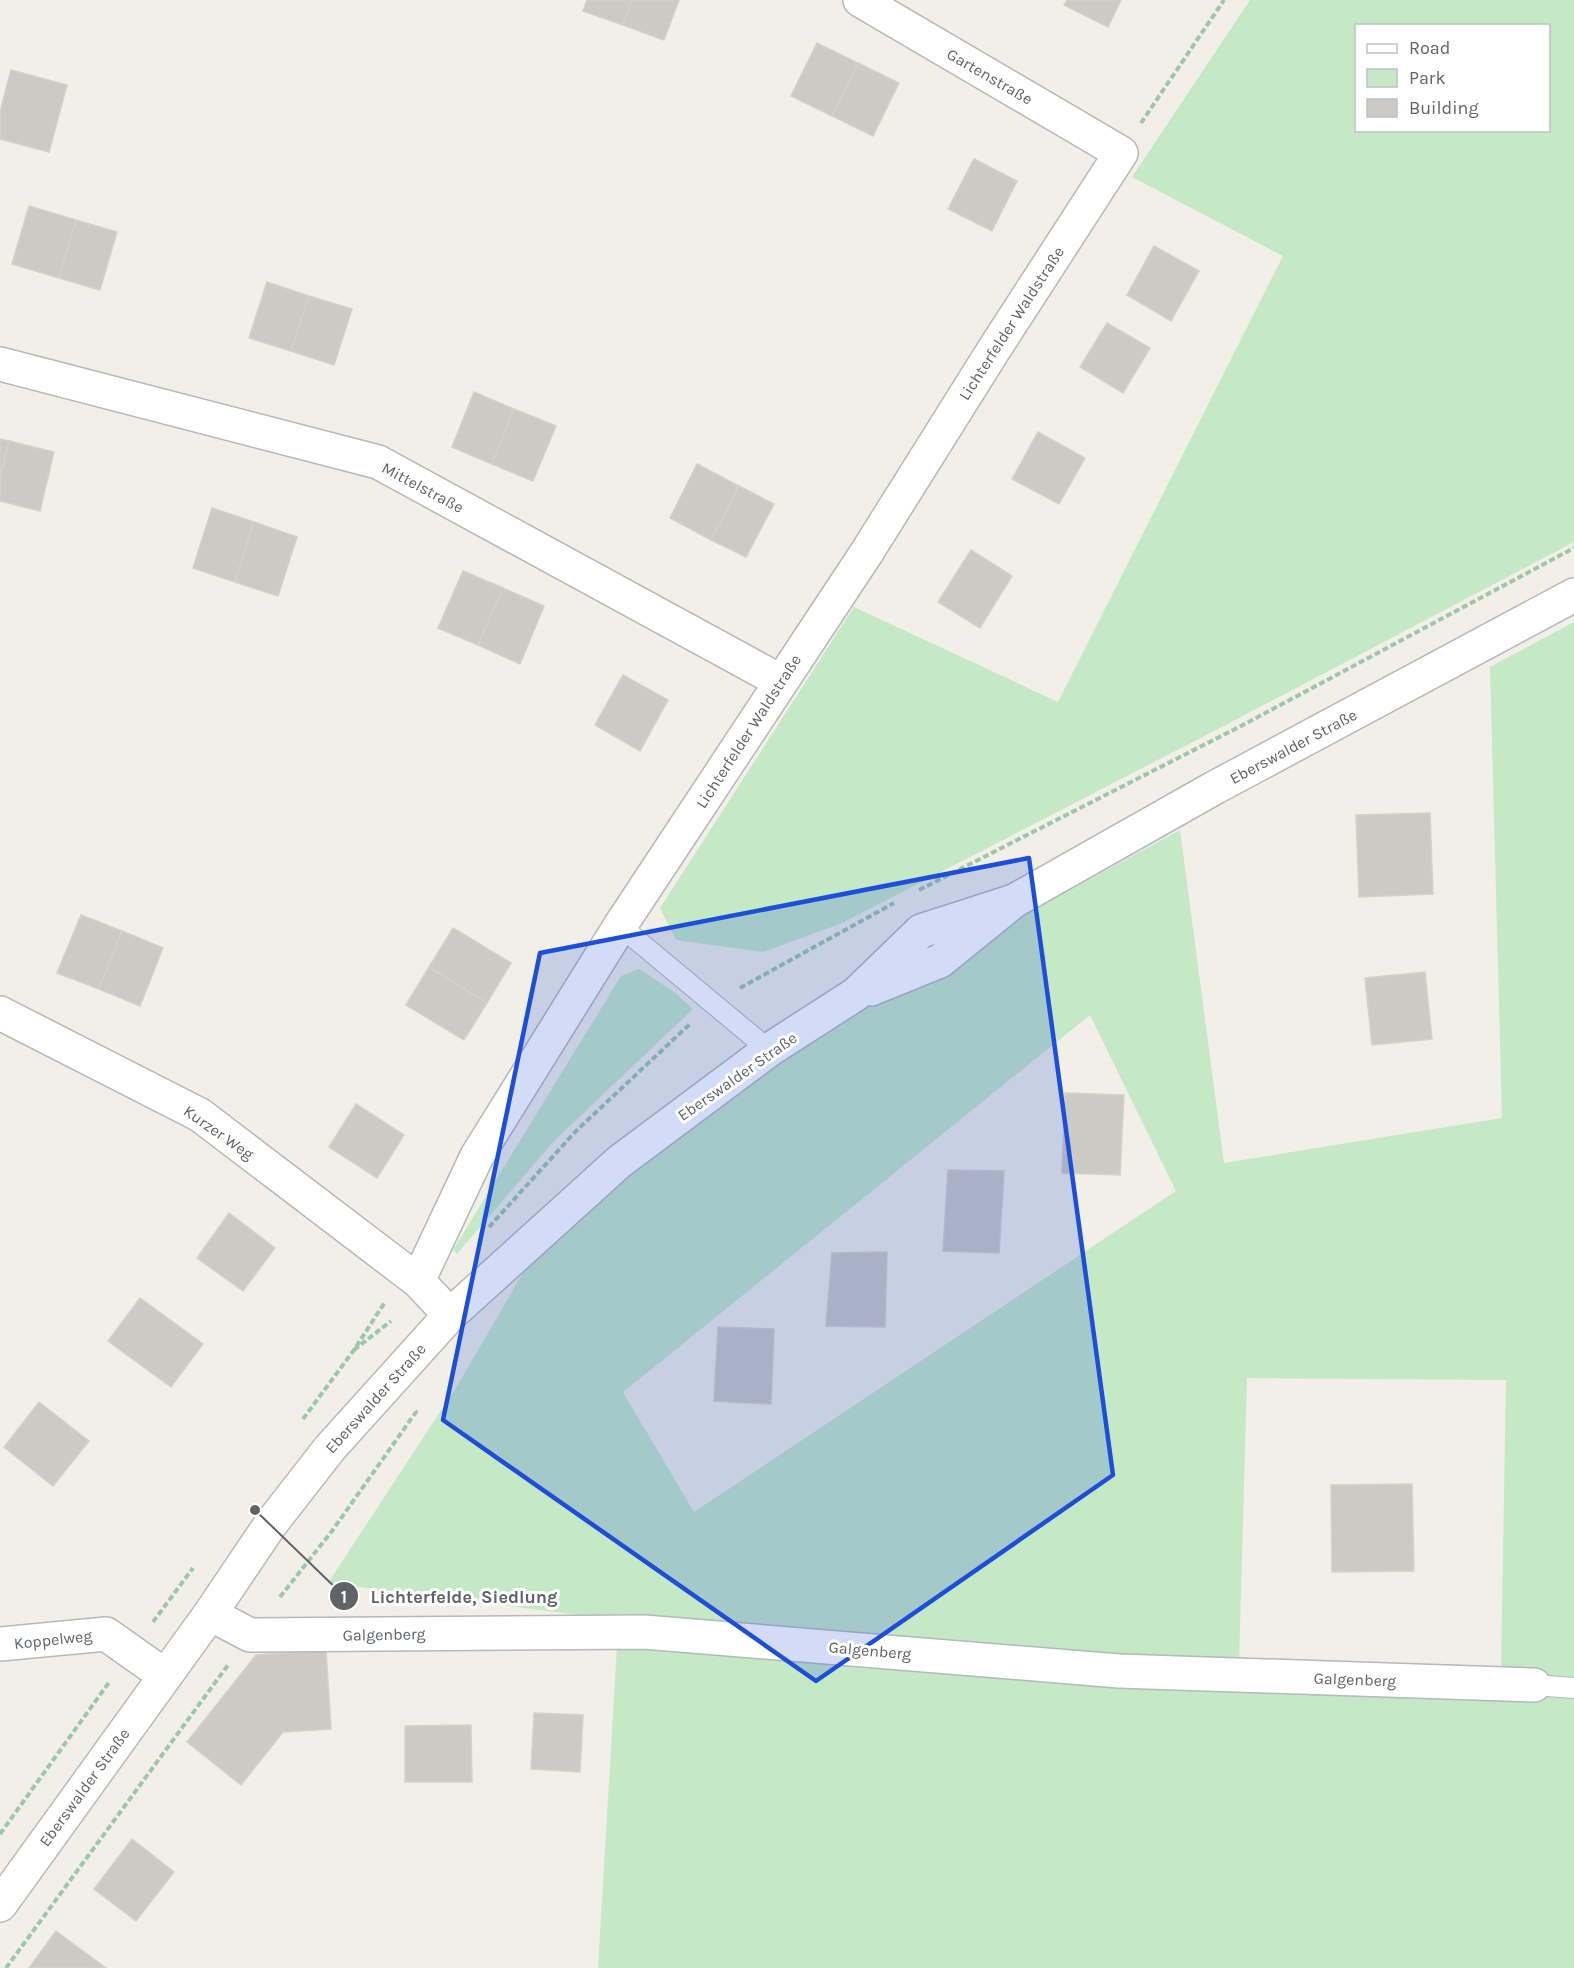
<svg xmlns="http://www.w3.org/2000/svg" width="1574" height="1968" font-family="Karla,sans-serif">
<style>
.green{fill:#c5e8c5;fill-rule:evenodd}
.building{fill:#cccac5;stroke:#d6d1c6;stroke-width:1.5}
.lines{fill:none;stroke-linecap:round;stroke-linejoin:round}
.lane-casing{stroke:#b5b8bc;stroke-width:22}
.street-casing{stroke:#b5b8bc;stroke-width:36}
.secondary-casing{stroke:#b6babf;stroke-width:36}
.path{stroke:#9cc7a9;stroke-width:4;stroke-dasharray:6 3;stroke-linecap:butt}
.lane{stroke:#fff;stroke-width:20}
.street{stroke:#fff;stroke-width:33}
.secondary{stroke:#fff;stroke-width:33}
.marked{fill:#1d4ed8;fill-opacity:0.2;stroke:#1d4ed8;stroke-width:4.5;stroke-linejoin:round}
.labels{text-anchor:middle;stroke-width:6;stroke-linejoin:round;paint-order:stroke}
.street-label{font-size:16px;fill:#5f6368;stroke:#fff}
.leader{fill:none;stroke:#5f6368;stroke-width:2}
.callout-dot{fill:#5f6368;stroke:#fff;stroke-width:2}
.mark-label{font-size:18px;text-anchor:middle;font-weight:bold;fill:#fff}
.callout-label{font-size:18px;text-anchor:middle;font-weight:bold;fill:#5f6368;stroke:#fff;stroke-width:6;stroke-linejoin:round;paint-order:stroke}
</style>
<rect width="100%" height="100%" fill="#f1efe8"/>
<g class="green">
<path d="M1250 0H1574V542L1216 730 840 924 763 952 676 940 660 908 854 607 1058 702 1283 256 1132 177ZM1356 26H1548V130H1356Z"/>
<path d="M1574 622V1968H598L617 1647 940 1673 1501 1671 1506 1380 1247 1378 1239 1663 619 1620 328 1583 459 1383 528 1264 590 1204 810 1042 876 998 959 964 1033 910 1180 830 1224 1163 1502 1118 1490 667ZM1090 1015 1176 1191 694 1512 623 1392Z"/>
<path d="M639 969 674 992 693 1009 553 1142 457 1254 453 1250 621 976Z"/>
</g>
<g class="building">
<path d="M587 0H632L623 25 583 11Z"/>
<path d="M632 0H679L664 40 623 25Z"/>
<path d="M1067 0H1121L1108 27 1064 5Z"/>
<path d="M817 43 858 63 832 116 791 96Z"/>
<path d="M858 63 899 83 873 136 832 116Z"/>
<path d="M11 70 67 85 49 152 0 139V112Z"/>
<path d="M974 159 1017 181 992 231 948 209Z"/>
<path d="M29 206 76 220 59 278 12 264Z"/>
<path d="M76 220 117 232 100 290 59 278Z"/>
<path d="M1154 246 1199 271 1171 321 1127 295Z"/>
<path d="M267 282 309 296 291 351 249 338Z"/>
<path d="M309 296 352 309 334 365 291 351Z"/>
<path d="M1107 323 1150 348 1123 393 1080 367Z"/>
<path d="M474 392 514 409 492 464 452 447Z"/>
<path d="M514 409 556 426 533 481 492 464Z"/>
<path d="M1038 432 1085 458 1059 504 1012 479Z"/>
<path d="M0 439 9 441 0 479Z"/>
<path d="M9 441 54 452 40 511 0 501V479Z"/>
<path d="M697 464 739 486 711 540 670 518Z"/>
<path d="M739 486 774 504 746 557 711 540Z"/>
<path d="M212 508 254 522 235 582 193 568Z"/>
<path d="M254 522 297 537 278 596 235 582Z"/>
<path d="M971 550 1012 576 980 628 938 602Z"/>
<path d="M463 571 503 588 478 645 438 628Z"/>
<path d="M503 588 544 606 520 664 478 645Z"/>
<path d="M623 675 668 700 640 751 595 725Z"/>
<path d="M1430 813 1433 894 1359 897 1356 815Z"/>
<path d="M81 915 122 931 99 989 57 973Z"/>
<path d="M453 928 511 963 487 1003 429 967Z"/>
<path d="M122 931 163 948 140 1006 99 989Z"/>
<path d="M429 967 487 1003 464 1040 406 1005Z"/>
<path d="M1425 972 1432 1039 1372 1045 1365 978Z"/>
<path d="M1065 1093 1124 1095 1120 1175 1062 1173Z"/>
<path d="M356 1104 404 1135 377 1178 329 1147Z"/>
<path d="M948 1170 1004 1171 999 1253 943 1251Z"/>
<path d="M229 1213 275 1248 243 1291 197 1258Z"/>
<path d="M887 1252 885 1327 826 1326 832 1253Z"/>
<path d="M140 1298 203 1344 171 1387 108 1341Z"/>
<path d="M718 1327 774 1329 771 1404 714 1401Z"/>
<path d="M39 1402 89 1441 53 1486 4 1447Z"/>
<path d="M1412 1484 1414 1571 1332 1572 1331 1485Z"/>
<path d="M326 1650 331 1729 283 1732 241 1785 187 1742 256 1655Z"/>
<path d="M534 1713 583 1715 580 1772 531 1769Z"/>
<path d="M471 1725 472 1782H405V1726Z"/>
<path d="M132 1839 174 1872 136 1921 94 1889Z"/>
<path d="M56 1931 106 1968H29Z"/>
</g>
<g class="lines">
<defs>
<g id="lane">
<path d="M620 926 769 1050"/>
<path d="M1534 1685 1574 1688"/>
</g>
<g id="street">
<path d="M0 364 378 462 780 681"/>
<path d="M0 1013 200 1115 418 1281"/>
<path d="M450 1315 418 1281 477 1156 620 926 867 552 993 351 1121 153 860 0"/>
<path d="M210 1614 250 1635 644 1632 1119 1671 1534 1685"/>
<path d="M0 1644 106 1634 164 1675"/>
</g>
<g id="secondary">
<path d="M871 989 940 961 1014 901 1214 788 1574 595"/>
<path d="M0 1905 210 1614 270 1525 330 1448 450 1315 619 1162 769 1050 856 994 921 931 1014 901"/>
</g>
</defs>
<use href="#lane" class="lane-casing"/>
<use href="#street" class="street-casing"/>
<use href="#secondary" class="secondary-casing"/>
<g class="path">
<path d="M1141 123 1224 0"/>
<path d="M919 890 1241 726 1574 548"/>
<path d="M740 988 894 903"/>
<path d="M489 1227 576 1131 691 1023"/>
<path d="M354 1350 391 1321"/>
<path d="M303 1419 354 1350 385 1302"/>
<path d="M280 1597 332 1531 416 1412 414 1410"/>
<path d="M153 1622 193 1568"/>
<path d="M0 1834 110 1681"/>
<path d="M6 1968 228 1665"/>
</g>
<use href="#lane" class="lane"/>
<use href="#street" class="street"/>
<use href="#secondary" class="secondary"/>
</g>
<path class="marked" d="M1029 858 1113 1475 816 1681 443 1420 540 953Z"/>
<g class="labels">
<g class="street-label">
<text transform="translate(990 76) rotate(30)" y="6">Gartenstraße</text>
<text transform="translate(1011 323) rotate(-57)" y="6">Lichterfelder Waldstraße</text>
<text transform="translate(423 487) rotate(28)" y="6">Mittelstraße</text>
<text transform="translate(748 731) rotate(-57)" y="6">Lichterfelder Waldstraße</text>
<text transform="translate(1293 746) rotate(-28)" y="6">Eberswalder Straße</text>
<text transform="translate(737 1076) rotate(-35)" y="6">Eberswalder Straße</text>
<text transform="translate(219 1132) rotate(35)" y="6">Kurzer Weg</text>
<text transform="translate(375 1398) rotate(-48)" y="6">Eberswalder Straße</text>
<text transform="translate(384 1634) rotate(-1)" y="6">Galgenberg</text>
<text transform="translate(53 1639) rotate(-6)" y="6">Koppelweg</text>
<text transform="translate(870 1650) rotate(5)" y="6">Galgenberg</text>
<text transform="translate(1355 1679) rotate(2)" y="6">Galgenberg</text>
<text transform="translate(84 1787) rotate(-54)" y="6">Eberswalder Straße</text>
</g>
</g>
<path class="leader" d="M255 1510L344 1596"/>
<g class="callout-dot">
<circle cx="255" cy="1510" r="6"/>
<circle cx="344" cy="1596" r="15"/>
</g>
<g class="mark-label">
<text x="344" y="1603">1</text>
</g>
<g class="callout-label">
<text x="464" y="1603">Lichterfelde, Siedlung</text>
</g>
<rect x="1355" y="24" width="195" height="108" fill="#ffffff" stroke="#bfc1c3" stroke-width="1.5"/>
<rect x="1367" y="44" width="30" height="9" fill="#ffffff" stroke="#bfc1c3" stroke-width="1.5"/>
<text x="1409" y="54" font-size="18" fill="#5f6368">Road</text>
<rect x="1367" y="69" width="30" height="18" fill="#c5e8c5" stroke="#bfc1c3" stroke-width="1.5"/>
<text x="1409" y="84" font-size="18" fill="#5f6368">Park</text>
<rect x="1367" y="99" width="30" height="18" fill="#cccac5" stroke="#bfc1c3" stroke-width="1.5"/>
<text x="1409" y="114" font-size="18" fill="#5f6368">Building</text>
</svg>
